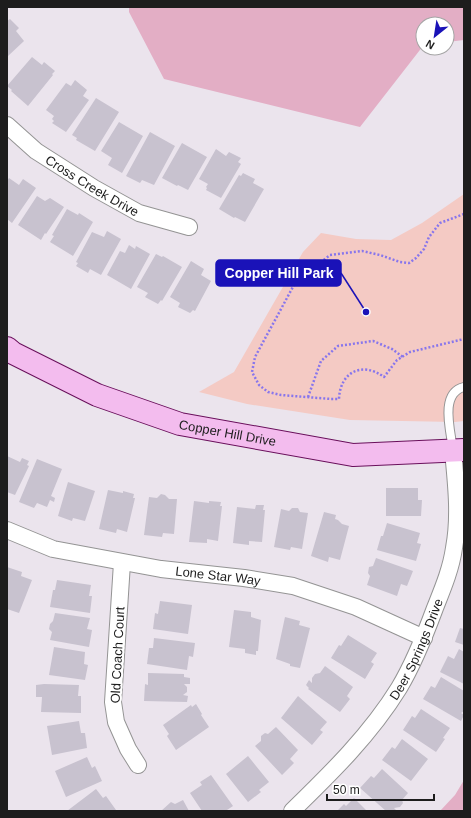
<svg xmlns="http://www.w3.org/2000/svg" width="471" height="818" font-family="Arial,sans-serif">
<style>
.grass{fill:#e3aec5}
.park{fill:#f4cac4}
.building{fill:#c8c2cf}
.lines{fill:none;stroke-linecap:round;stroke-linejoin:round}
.service-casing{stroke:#949494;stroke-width:10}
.minor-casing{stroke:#949494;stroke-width:18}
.secondary-casing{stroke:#690f5b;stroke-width:24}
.path{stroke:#8876ec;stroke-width:2.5;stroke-dasharray:2 2;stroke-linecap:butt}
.service{stroke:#fff;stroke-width:8}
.minor{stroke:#fff;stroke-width:16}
.secondary{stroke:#f3bcee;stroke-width:22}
.labels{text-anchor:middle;stroke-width:4;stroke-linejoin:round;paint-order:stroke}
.street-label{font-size:13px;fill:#1d1d1d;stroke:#fff}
.leader{fill:none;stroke:#1a12b8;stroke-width:1.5}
.callout-dot{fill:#1a12b8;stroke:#fff;stroke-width:1.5}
.callout{fill:#1a12b8;stroke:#1a12b8;stroke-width:1.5}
.callout-label{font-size:14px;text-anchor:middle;font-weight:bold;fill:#fff}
</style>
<rect width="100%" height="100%" fill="#ebe4ed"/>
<g class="grass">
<path d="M129 7H464V40L447 42V24H423V46L360 127 164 79 129 12Z"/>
<path d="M464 780V811H440L455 795Z"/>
</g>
<path class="park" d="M464 194V421L455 422 350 420 247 404 199 392 234 372 303 252 321 233 356 239 391 240 422 223Z"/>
<g class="building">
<path d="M10 19 19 28 16 31 24 41 7 57V21Z"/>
<path d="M32 57 42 65 44 62 55 71 52 74 53 75 28 106 11 91 12 90 7 86Z"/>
<path d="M75 80 87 90 83 96 89 100 66 132 52 123 54 121 52 119 54 116 46 110 66 83 71 86Z"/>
<path d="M96 98 119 112 95 151 76 140 77 138 72 135Z"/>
<path d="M119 122 143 136 122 173 108 165 112 158 101 151Z"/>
<path d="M150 132 175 146 154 185 142 180 140 183 126 176Z"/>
<path d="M182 143 207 157 188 190 178 185 177 186 162 178Z"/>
<path d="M216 149 226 156 229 152 241 158 238 162 241 164 221 198 206 190 207 188 206 187 208 184 199 179Z"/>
<path d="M243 173 255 179 253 183 264 189 245 222 235 217 234 218 219 209 239 175 241 176Z"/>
<path d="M9 178 19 185 23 179 36 188 12 223 7 219V181Z"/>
<path d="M37 196 45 201 50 198 64 207 46 234 45 233 41 240 18 225Z"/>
<path d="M67 209 78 215 79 213 93 222 73 256 50 242 54 236 52 235Z"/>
<path d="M107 231 121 239 101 275 90 269 88 273 76 266 78 263 76 262 92 232 104 237Z"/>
<path d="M129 245 135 249 136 246 150 254 131 289 107 275 120 251 125 253Z"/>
<path d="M156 254 162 257 163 256 182 267 162 301 161 300 158 304 145 297 148 293 137 287Z"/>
<path d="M191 261 204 269 201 275 211 281 195 311 193 310 190 313 178 307 180 303 170 297Z"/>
<path d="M7 456 20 462 22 458 29 461 27 465 29 466 15 495 7 492Z"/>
<path d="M37 459 62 469 51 496 55 498 54 502 50 500 47 507 37 503 34 508 19 502Z"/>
<path d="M68 482 95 491 85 521 73 518 72 521 58 516Z"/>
<path d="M386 488H418V500H422L421 516H386Z"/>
<path d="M108 490 123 493V491L134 494 133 498H135L127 532 117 529 116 533 99 529Z"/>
<path d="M161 494 165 495 169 499H177L174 534 163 533 162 537 144 535 149 497 157 498Z"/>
<path d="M194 501 209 503V501L221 502 220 506H222L218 541 207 539V543L189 542Z"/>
<path d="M256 505H264L263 510H265L262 542 249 541V545L233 543 237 507 255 509Z"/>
<path d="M292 508H298L300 512 308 513 302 549 291 547 290 550 274 547 281 509 289 511Z"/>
<path d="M324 512 336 515 335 519 338 520 342 524 349 526 340 560 329 557 328 562 311 556Z"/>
<path d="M387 523 420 533 417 543 421 544 416 561 377 550 381 536H383Z"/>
<path d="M376 558 413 571 407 586 401 584 397 596 367 585 370 576 368 573 369 567 373 566Z"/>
<path d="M7 567 22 572 21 576 32 580 19 613 7 609Z"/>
<path d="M57 580 91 585 89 596H92L90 613 50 607 53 590H55Z"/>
<path d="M160 601 192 605 188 634 153 629 155 613 158 614Z"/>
<path d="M234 610 251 612V617L261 620 258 651H256V655L245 653V649L229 647Z"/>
<path d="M55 613 90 618 87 629 92 630 89 647 50 640 52 632 49 629 50 624 53 621Z"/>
<path d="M285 617 300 621 299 625 310 628 300 668 290 666V664L276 659Z"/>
<path d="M460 628 464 629V645L455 642Z"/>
<path d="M348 635 377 653 371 662 374 664 365 679 331 658 339 645 341 646Z"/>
<path d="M154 638 195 643 193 657 189 656 187 670 147 664 149 648H153Z"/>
<path d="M54 647 85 652 84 664 88 665 85 680 49 675Z"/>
<path d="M459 649 464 652V684L440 672 448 656 454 659Z"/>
<path d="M325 666 353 687 347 696 350 699 340 712 308 689 309 688 306 685 309 680 312 683V678L315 674 320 673Z"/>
<path d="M148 673 184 674V677L190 678V684H184L187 687V692L183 695 188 696 187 702 144 701 145 684 148 685Z"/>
<path d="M441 677 464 691V711L461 713 464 715 461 721 423 699 431 686 435 688Z"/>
<path d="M44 684 79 685 78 696H81V713L41 712 42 697H36V685Z"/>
<path d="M298 696 327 722 320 730 323 732 312 745 281 718Z"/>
<path d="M196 704 202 714 201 715 209 727 176 750 167 736 169 734 163 725 191 705 192 707Z"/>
<path d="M421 709 450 728 443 738 445 739 436 752 403 730 412 716 415 718Z"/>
<path d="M79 721 81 733H85L87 748 52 755 47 726Z"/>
<path d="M276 727 298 750 290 759 294 763 282 775 255 746 261 741V736L265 733 268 734Z"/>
<path d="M402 739 428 759 411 781 382 760 392 747 395 749Z"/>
<path d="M248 756 269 782 259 790 261 792 248 802 226 774Z"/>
<path d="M87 757 92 768 95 766 102 781 66 797 55 771Z"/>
<path d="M382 769 408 793 402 800 403 803 400 807 394 808 397 811H386L360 788 371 776 374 778Z"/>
<path d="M211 775 233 806 227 810 228 811H202L190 793 202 785 200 782Z"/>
<path d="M96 789 103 798 106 796 116 810 114 811H67Z"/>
<path d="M354 798 367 811H337L344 804 346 806Z"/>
<path d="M183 800 189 811H161L171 802 175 804Z"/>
</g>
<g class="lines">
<defs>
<path id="service" d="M453 450C451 432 439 393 464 387"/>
<g id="minor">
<path id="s1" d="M7 125 36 151 94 188 139 213 189 227"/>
<path id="s2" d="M7 530 53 549 161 569 244 578 293 586 356 607 424 638"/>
<path d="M122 563 113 702 116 722 128 749 138 765"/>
<path id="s3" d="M292 811C331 773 370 735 399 688 414 663 425 635 435 608 443 588 451 569 454 548 460 516 456 483 453 451"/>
</g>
<g id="secondary">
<path id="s4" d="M7 348 13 353 97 395 180 424 353 455 464 450"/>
</g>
</defs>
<use href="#service" class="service-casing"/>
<use href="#minor" class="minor-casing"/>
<use href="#secondary" class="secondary-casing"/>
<g class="path">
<path d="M464 214 440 223 429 237 424 249 416 258 409 263 400 262 380 255 362 251 330 255 303 276 294 285 255 357 252 372 259 385 268 392 281 395 331 399H339C340 372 362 361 384 377L397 360 410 352 464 339"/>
<path d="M308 397 321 361 338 346 373 341 392 349 403 357"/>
</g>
<use href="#service" class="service"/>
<use href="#minor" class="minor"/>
<use href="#secondary" class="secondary"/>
</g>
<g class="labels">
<g class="street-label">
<text dy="5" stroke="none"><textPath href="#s1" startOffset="105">Cross Creek Drive</textPath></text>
<text dy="5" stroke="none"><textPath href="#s4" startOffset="238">Copper Hill Drive</textPath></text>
<text dy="5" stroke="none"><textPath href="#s2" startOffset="217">Lone Star Way</textPath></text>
<text dy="5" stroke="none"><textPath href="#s3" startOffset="206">Deer Springs Drive</textPath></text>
<text transform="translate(117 655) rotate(-87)" y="5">Old Coach Court</text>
</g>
</g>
<path class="leader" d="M366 312L341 273"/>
<circle class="callout-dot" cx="366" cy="312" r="4"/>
<rect class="callout" x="216" y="260" width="125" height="26" rx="4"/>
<g class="callout-label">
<text x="279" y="278">Copper Hill Park</text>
</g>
<rect width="471" height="818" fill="none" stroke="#1d1d1d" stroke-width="16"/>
<g transform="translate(435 36) rotate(210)"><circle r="19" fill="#ffffff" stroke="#a5a5a5"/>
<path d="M0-3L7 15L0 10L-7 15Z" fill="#1a12b8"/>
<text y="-6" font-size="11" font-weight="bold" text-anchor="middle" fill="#1d1d1d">N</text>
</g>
<path d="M327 794v6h107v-6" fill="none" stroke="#1d1d1d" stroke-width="2"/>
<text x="333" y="794" font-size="12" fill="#1d1d1d" stroke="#ffffff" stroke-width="3" paint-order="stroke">50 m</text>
</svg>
